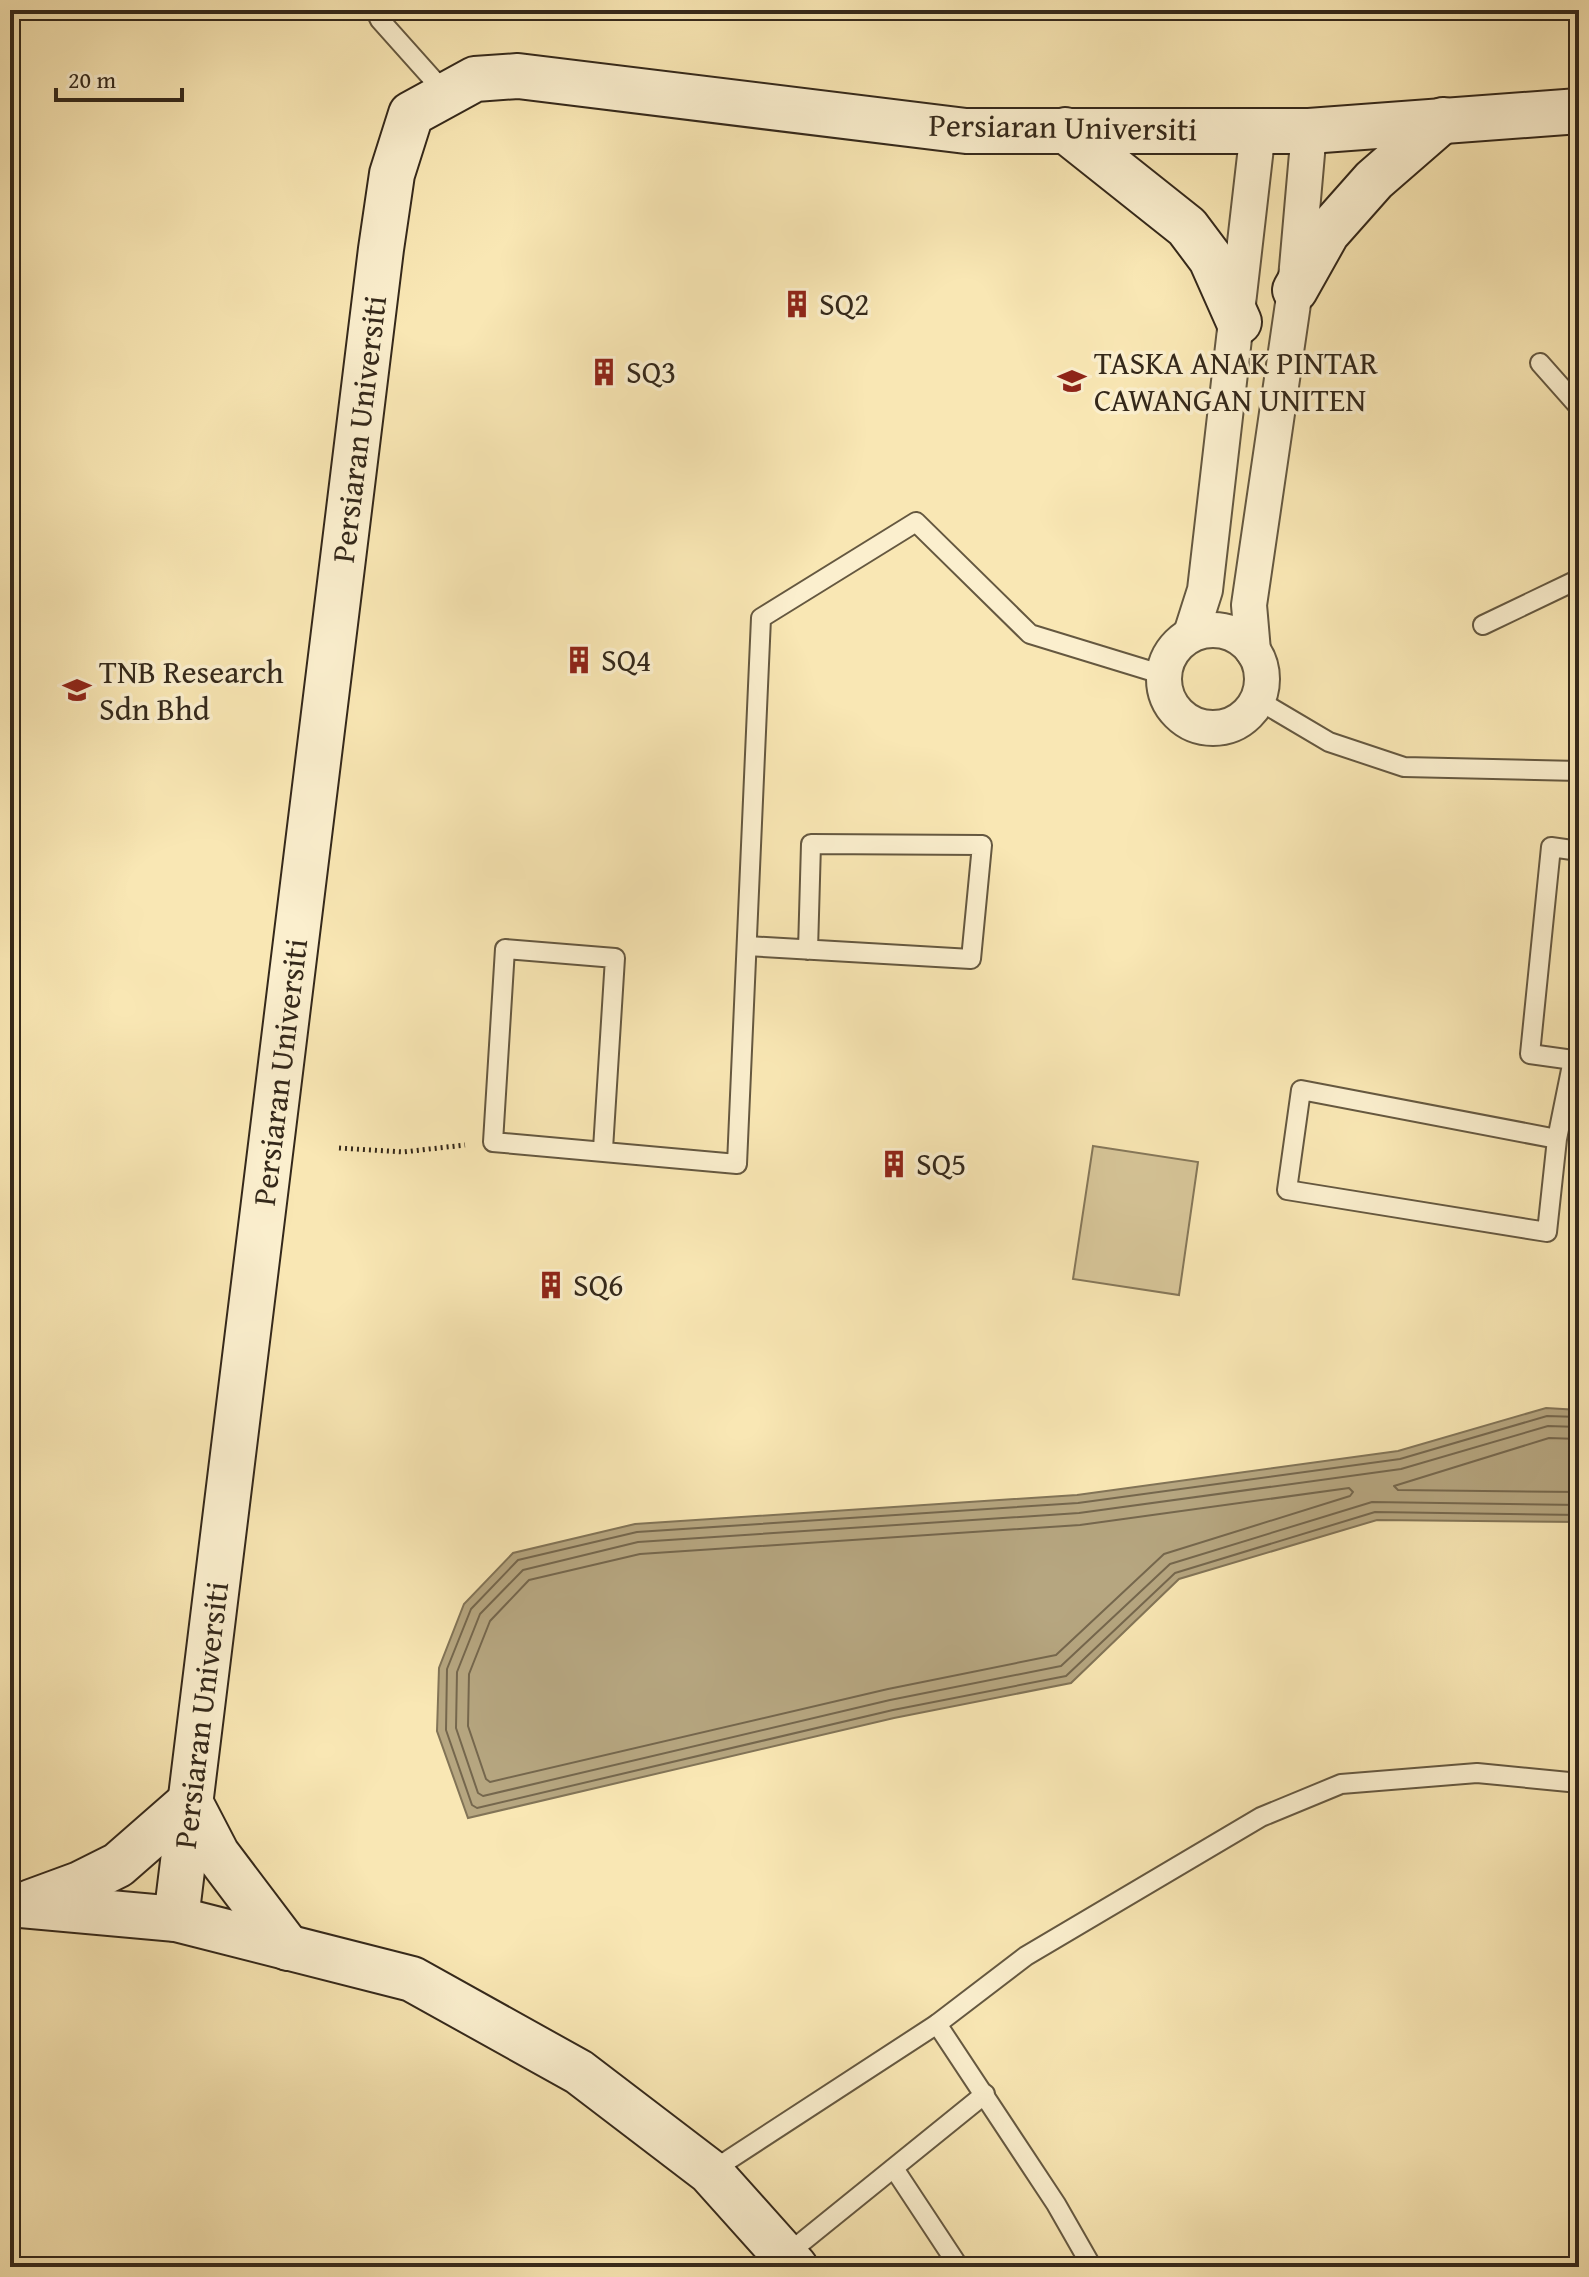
<svg xmlns="http://www.w3.org/2000/svg" width="1589" height="2277" font-family="'Gentium Book Plus',serif">
<style>
.green{fill:#d8c79a;stroke:#86785a;stroke-width:2}
.water{fill:#b6a680;stroke:#827457;stroke-width:2}
.lines{fill:none;stroke-linecap:round;stroke-linejoin:round}
.shore{stroke:#75674d;stroke-width:2}
.lane-casing{stroke:#655840;stroke-width:22}
.street-casing{stroke:#655840;stroke-width:38}
.secondary-casing{stroke:#34281a;stroke-width:48}
.path{stroke:#34281a;stroke-width:5;stroke-dasharray:2 4;stroke-linecap:butt}
.lane{stroke:#fbefce;stroke-width:18}
.street{stroke:#fbefce;stroke-width:34}
.secondary{stroke:#fbefce;stroke-width:44}
.labels{text-anchor:middle;stroke-width:7;stroke-linejoin:round;paint-order:stroke}
.street-label{font-size:32px;fill:#34281a;stroke:#fbefce}
.poi-label{font-size:32px;fill:#34281a;stroke:#fbefce;text-anchor:start}
</style>
<rect width="100%" height="100%" fill="#f9e7b4"/>
<filter id="stains"><feTurbulence type="fractalNoise" baseFrequency=".0025" numOctaves="4"/><feColorMatrix values="0 0 0 0 .2 0 0 0 0 .09 0 0 0 0 .02 0 0 0 .5 -.17"/></filter>
<radialGradient id="worn" r=".72"><stop offset=".6" stop-color="#630" stop-opacity="0"/><stop offset="1" stop-color="#630" stop-opacity=".3"/></radialGradient>
<path class="green" d="M1093 1146 1198 1162 1179 1295 1073 1279Z"/>
<path class="water" d="M1546 1408 1579 1410V1522L1377 1520 1179 1579 1071 1683 894 1718 468 1818 437 1731 439 1668 464 1604 513 1553 635 1524 1077 1495 1398 1451Z"/>
<g class="lines">
<g class="shore">
<path d="M1579 1417 1547 1416 1400 1459 1078 1503 637 1532 518 1560 471 1609 447 1669 446 1730 472 1805 477 1808 893 1710 1066 1676 1175 1573 1375 1512 1579 1515"/>
<path d="M1579 1427 1548 1426 1401 1469 1079 1513 638 1542 523 1570 480 1614 457 1672 456 1728 478 1793 483 1796 890 1700 1061 1666 1170 1564 1372 1502 1579 1505"/>
<path d="M1579 1439 1549 1438 1394 1486 1398 1490 1579 1492"/>
<path d="M1349 1488 1353 1492 1350 1496 1164 1554 1056 1655 888 1689 490 1782 486 1779 468 1726 469 1674 490 1621 529 1580 640 1554 1080 1525Z"/>
</g>
<defs>
<g id="lane">
<path d="M375 10 380 20 447 95"/>
<path d="M1540 363 1579 407"/>
<path d="M1483 625 1579 579"/>
<path d="M1258 700 1329 742 1404 767 1579 771"/>
<path d="M747 946 971 959 982 845 811 844 808 950"/>
<path d="M1573 1060 1530 1054 1551 847 1579 851"/>
<path d="M1557 1139 1301 1090 1287 1190 1547 1232 1557 1139 1573 1060 1579 1062"/>
<path d="M603 1149 615 958 505 949 493 1142 737 1164 761 618 916 522 1030 634 1164 675"/>
<path d="M937 2024 1056 2204 1092 2267"/>
<path d="M895 2170 959 2267"/>
<path d="M710 2172 937 2024 1026 1956 1261 1817 1341 1784 1477 1773 1579 1783"/>
<path d="M786 2255 985 2094"/>
</g>
<g id="street">
<circle cx="1213" cy="679" r="49"/>
<path d="M1191 634 1205 590 1258 130"/>
<path d="M1253 651 1249 605 1295 290 1309 131"/>
</g>
<g id="secondary">
<path d="M1065 130 1187 227 1211 259 1239 322"/>
<path d="M1295 290 1327 233 1374 180 1443 120"/>
<path d="M190 1802 217 1854 288 1948"/>
<path d="M31 1902 80 1884 118 1865 190 1802"/>
<path d="M10 1904 176 1919 412 1979 579 2072 710 2172 795 2267"/>
<path d="M176 1919 381 249 392 174 411 114 475 79 518 76 966 131H1309L1579 111"/>
</g>
</defs>
<use href="#lane" class="lane-casing"/>
<use href="#street" class="street-casing"/>
<use href="#secondary" class="secondary-casing"/>
<path class="path" d="M339 1148 403 1152 465 1145"/>
<use href="#lane" class="lane"/>
<use href="#street" class="street"/>
<use href="#secondary" class="secondary"/>
</g>
<defs>
<symbol id="building-bare" viewBox="-9 -9 18 18"><path d="M-4-6H4V6H1V3H-1V6H-4ZM-2.5-4.3h1.7v1.8h-1.7ZM.8-4.3h1.7v1.8H.8ZM-2.5-1h1.7V.8h-1.7ZM.8-1h1.7V.8H.8Z" fill="#8f2418" stroke="#fbefce" stroke-width="2.5" paint-order="stroke"/></symbol>
<symbol id="school-bare" viewBox="-9 -9 18 18"><path d="M0-5L7-2L0 1L-7-2ZM-4 1L0 2.5L4 1V4Q0 6-4 4Z" fill="#8f2418" stroke="#fbefce" stroke-width="2.5" paint-order="stroke"/></symbol>
<symbol id="university-bare" viewBox="-9 -9 18 18"><path d="M0-5L7-2L0 1L-7-2ZM-4 1L0 2.5L4 1V4Q0 6-4 4Z" fill="#8f2418" stroke="#fbefce" stroke-width="2.5" paint-order="stroke"/></symbol>
</defs>
<g fill-rule="evenodd">
<use href="#building-bare" x="777" y="284" width="40" height="40"/>
<use href="#building-bare" x="584" y="352" width="40" height="40"/>
<use href="#school-bare" x="1052" y="361" width="40" height="40"/>
<use href="#building-bare" x="559" y="640" width="40" height="40"/>
<use href="#university-bare" x="57" y="670" width="40" height="40"/>
<use href="#building-bare" x="874" y="1144" width="40" height="40"/>
<use href="#building-bare" x="531" y="1265" width="40" height="40"/>
</g>
<g class="labels">
<g class="street-label">
<text transform="translate(1063 127) rotate(1)" y="11">Persiaran Universiti</text>
<text transform="translate(359 429) rotate(-83)" y="11">Persiaran Universiti</text>
<text transform="translate(280 1072) rotate(-83)" y="11">Persiaran Universiti</text>
<text transform="translate(201 1715) rotate(-83)" y="11">Persiaran Universiti</text>
</g>
<g class="poi-label">
<text x="819" y="315">SQ2</text>
<text x="1094" y="374">TASKA ANAK PINTAR<tspan x="1094" dy="37">CAWANGAN UNITEN</tspan></text>
<text x="626" y="383">SQ3</text>
<text x="601" y="671">SQ4</text>
<text x="99" y="683">TNB Research<tspan x="99" dy="37">Sdn Bhd</tspan></text>
<text x="916" y="1175">SQ5</text>
<text x="573" y="1296">SQ6</text>
</g>
</g>
<rect width="1589" height="2277" fill="none" stroke="#f9e7b4" stroke-width="40"/>
<rect x="12" y="12" width="1565" height="2253" fill="none" stroke="#34281a" stroke-width="4"/>
<rect x="20" y="20" width="1549" height="2237" fill="none" stroke="#34281a" stroke-width="2"/>
<path d="M56 88v12h126v-12" fill="none" stroke="#34281a" stroke-width="4"/>
<text x="68" y="88" font-size="24" fill="#34281a" stroke="#fbefce" stroke-width="6" paint-order="stroke">20 m</text>
<rect width="100%" height="100%" filter="url(#stains)"/>
<rect width="100%" height="100%" fill="url(#worn)"/>
</svg>
